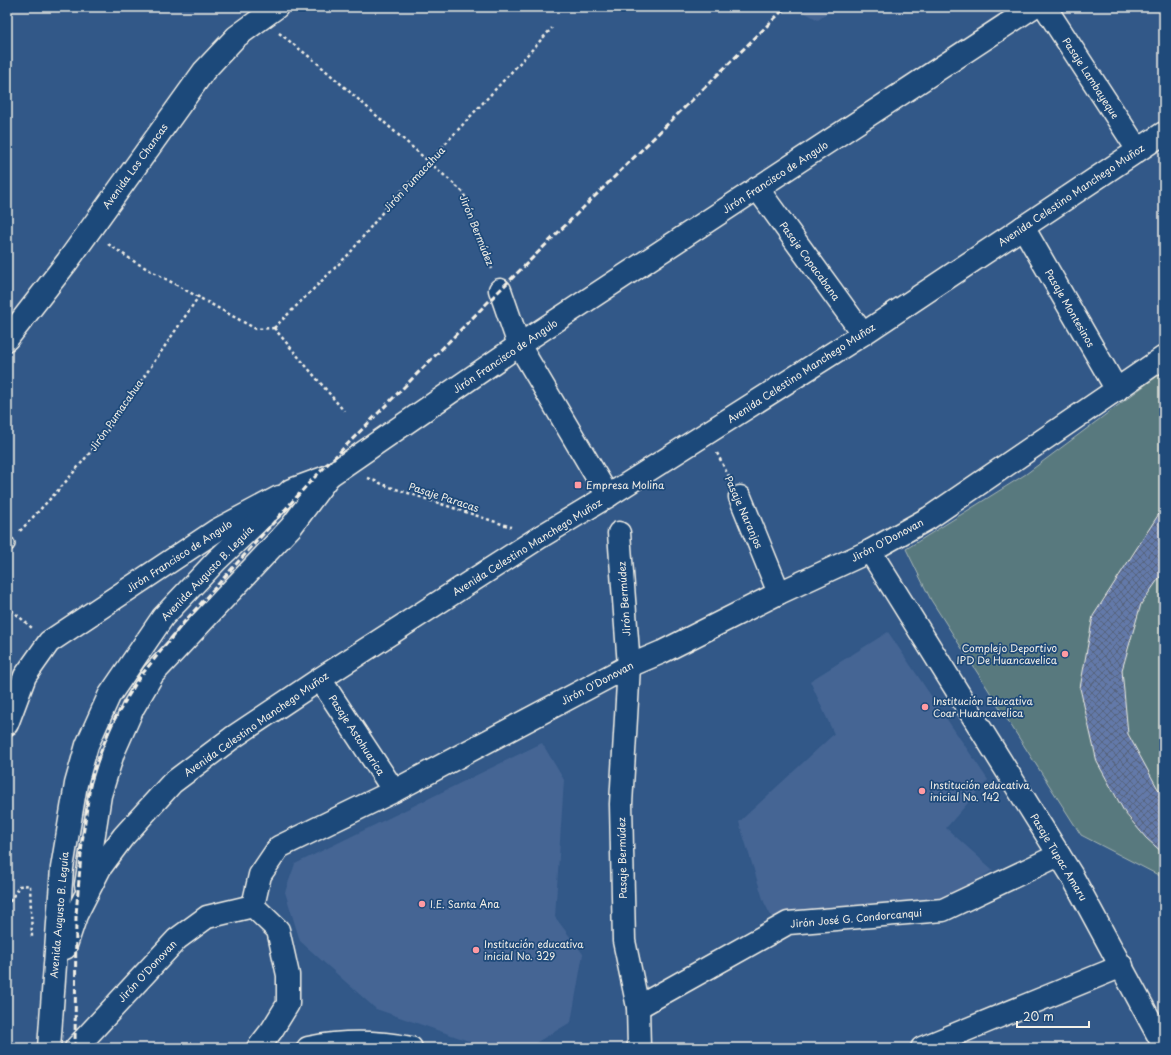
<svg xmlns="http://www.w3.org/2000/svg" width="1171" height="1055" font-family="'Playpen Sans',sans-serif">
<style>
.built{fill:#456594}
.grass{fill:#58797e;stroke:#a6b5b3}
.building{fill:url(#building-cross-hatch);stroke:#f4f1e8}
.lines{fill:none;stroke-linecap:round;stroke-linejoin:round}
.lane-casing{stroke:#f4f1e8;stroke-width:16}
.street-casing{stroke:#f4f1e8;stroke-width:25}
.secondary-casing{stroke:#f4f1e8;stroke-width:25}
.highway-casing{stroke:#f4f1e8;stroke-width:25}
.path{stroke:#f4f1e8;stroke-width:2.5;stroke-dasharray:3 3;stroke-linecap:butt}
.lane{stroke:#1f4a7a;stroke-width:13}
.street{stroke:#1f4a7a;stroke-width:22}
.secondary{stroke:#1f4a7a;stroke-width:22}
.highway{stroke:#1f4a7a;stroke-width:22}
.rail{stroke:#f4f1e8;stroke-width:3;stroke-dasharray:6 3;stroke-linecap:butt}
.poi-dot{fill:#ff9aa2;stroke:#1f4a7a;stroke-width:1.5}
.labels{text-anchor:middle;stroke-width:3.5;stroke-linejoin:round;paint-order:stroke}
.street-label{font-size:10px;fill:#f4f1e8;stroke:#1f4a7a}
.poi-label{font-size:10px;fill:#f4f1e8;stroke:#1f4a7a;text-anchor:start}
</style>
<defs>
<pattern id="building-cross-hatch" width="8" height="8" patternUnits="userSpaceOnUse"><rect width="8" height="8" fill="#6379a9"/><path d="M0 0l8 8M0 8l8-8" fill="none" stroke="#57637c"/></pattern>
</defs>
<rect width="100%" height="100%" fill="#325888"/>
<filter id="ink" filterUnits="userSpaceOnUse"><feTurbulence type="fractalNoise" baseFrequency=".025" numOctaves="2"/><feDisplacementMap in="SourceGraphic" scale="8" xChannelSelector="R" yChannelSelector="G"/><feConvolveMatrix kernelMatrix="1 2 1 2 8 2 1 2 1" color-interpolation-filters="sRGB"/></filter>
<g filter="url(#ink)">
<g class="built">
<path d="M795 7H836L818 20Z"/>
<path d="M888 632 988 780 946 828 993 870 943 901 772 918 764 902 739 822 834 734 810 681Z"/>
<path d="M542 743 564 780 555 917 583 954 571 1022 527 1048H489L376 1009 300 941 285 892 295 864Z"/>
</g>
<path class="grass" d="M1164 371V878L1081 835 931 600 906 549 1026 474Z"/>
<path class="building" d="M1164 506V571L1141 604 1122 670 1128 734 1158 789 1164 794V854L1146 838 1125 813 1097 762 1080 688 1093 616Z"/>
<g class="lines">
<defs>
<path id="lane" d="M7 544H8"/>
<g id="street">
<path d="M1045 7 1138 150"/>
<path d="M757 188 863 334"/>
<path d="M1023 227 1117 390"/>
<path d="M500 290 519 345 608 496"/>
<path d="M740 497 779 593"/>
<path d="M619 533 629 666 621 804 624 941 638 1007 639 1048"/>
<path d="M870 551 1071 874 1164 1046"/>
<path d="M320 679 394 791"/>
<path d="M7 724 25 676 49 642 217 530 279 497"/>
<path d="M253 906 260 875 279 847 394 791 629 666 662 652 779 593 870 551 929 518 1164 357"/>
<path d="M638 1007 788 923 943 910 1059 855"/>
<path d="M308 1048C342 1041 376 1041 411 1048"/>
<path d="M922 1048 1122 966"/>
</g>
<g id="secondary">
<path d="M86 885 100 795 113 753 133 708 153 674 291 527 329 476"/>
<path d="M65 948 76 915 100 868 123 837 172 783 232 738 320 679 540 537 608 496 863 334 1164 133"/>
<path d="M49 1048 62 868 76 784 87 745 109 696 163 617 217 560 291 490 329 476 519 345 1033 7"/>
</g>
<g id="highway">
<path d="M7 339 67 262 204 71 236 37 277 7"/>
<path d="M76 1048 177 939 207 917 253 906 278 930 288 975V1004L272 1030 258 1048"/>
</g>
</defs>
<use href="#lane" class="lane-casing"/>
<use href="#street" class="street-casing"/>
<use href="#secondary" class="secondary-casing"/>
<use href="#highway" class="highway-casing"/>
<g class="path">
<path d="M279 33 316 62 463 192 492 269"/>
<path d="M108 244 135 262 256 329 274 328"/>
<path d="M274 328 350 253 385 209 552 28"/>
<path d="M274 328 344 411"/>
<path d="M717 453 729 477"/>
<path d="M368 478 387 486 511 527"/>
<path d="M20 531 63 485 103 437 199 296"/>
<path d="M7 606 32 628"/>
<path d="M7 907 19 886 30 885 32 937"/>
</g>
<use href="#lane" class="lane"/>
<use href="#street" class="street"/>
<use href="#secondary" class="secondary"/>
<use href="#highway" class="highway"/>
<path class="rail" d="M75 1048 76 915 82 843 91 778 111 725 139 678 185 621 309 483 500 290 786 7"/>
</g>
</g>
<g class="poi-dot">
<rect x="574" y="481" width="8" height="8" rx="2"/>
<circle cx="1065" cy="654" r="4"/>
<circle cx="925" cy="707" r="4"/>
<circle cx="922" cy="791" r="4"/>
<circle cx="422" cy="904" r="4"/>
<circle cx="476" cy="950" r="4"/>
</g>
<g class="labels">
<g class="street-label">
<text transform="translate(1091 78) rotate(57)" y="4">Pasaje Lambayeque</text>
<text transform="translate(135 166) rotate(-54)" y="4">Avenida Los Chancas</text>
<text transform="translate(775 177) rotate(-33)" y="4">Jirón Francisco de Angulo</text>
<text transform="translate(414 179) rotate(-47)" y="4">Jirón Pumacahua</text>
<text transform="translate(1071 195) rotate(-34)" y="4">Avenida Celestino Manchego Muñoz</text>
<text transform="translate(477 230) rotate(68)" y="4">Jirón Bermúdez</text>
<text transform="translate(810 261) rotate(54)" y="4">Pasaje Copacabana</text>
<text transform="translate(1070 308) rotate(60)" y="4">Pasaje Montesinos</text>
<text transform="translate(505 356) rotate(-34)" y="4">Jirón Francisco de Angulo</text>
<text transform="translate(801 373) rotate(-33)" y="4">Avenida Celestino Manchego Muñoz</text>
<text transform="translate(116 415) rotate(-55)" y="4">Jirón Pumacahua</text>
<text transform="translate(444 497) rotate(18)" y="4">Pasaje Paracas</text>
<text transform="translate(744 512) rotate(66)" y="4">Pasaje Naranjos</text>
<text transform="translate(887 540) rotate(-28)" y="4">Jirón O'Donovan</text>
<text transform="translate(527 547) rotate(-32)" y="4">Avenida Celestino Manchego Muñoz</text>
<text transform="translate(179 556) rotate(-33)" y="4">Jirón Francisco de Angulo</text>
<text transform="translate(207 573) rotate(-46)" y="4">Avenida Augusto B. Leguía</text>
<text transform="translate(624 599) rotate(-94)" y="4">Jirón Bermúdez</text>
<text transform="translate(597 683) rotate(-28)" y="4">Jirón O'Donovan</text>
<text transform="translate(256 724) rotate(-35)" y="4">Avenida Celestino Manchego Muñoz</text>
<text transform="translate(357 735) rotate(57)" y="4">Pasaje Astohuarica</text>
<text transform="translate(1059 857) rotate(59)" y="4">Pasaje Tupac Amaru</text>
<text transform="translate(622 858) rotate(-91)" y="4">Pasaje Bermúdez</text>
<text transform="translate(59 915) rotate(-85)" y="4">Avenida Augusto B. Leguía</text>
<text transform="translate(856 918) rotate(-5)" y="4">Jirón José G. Condorcanqui</text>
<text transform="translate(147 971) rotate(-47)" y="4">Jirón O'Donovan</text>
</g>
<g class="poi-label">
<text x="586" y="489">Empresa Molina</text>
<text x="1057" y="652" text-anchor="end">Complejo Deportivo<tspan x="1057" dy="12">IPD De Huancavelica</tspan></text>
<text x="933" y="705">Institución Educativa<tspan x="933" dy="12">Coar Huancavelica</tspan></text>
<text x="930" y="789">Institución educativa<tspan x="930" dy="12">inicial No. 142</tspan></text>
<text x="430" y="908">I.E. Santa Ana</text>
<text x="484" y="948">Institución educativa<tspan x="484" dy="12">inicial No. 329</tspan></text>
</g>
</g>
<rect width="1171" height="1055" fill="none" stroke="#1f4a7a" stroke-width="24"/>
<rect x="12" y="12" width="1147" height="1031" fill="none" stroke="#f4f1e8" stroke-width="1.5" filter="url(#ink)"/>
<path d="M1017 1021v6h72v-6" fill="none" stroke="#f4f1e8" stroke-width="2"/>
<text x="1023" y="1021" font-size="12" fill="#f4f1e8" stroke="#1f4a7a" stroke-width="3" paint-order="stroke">20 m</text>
</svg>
